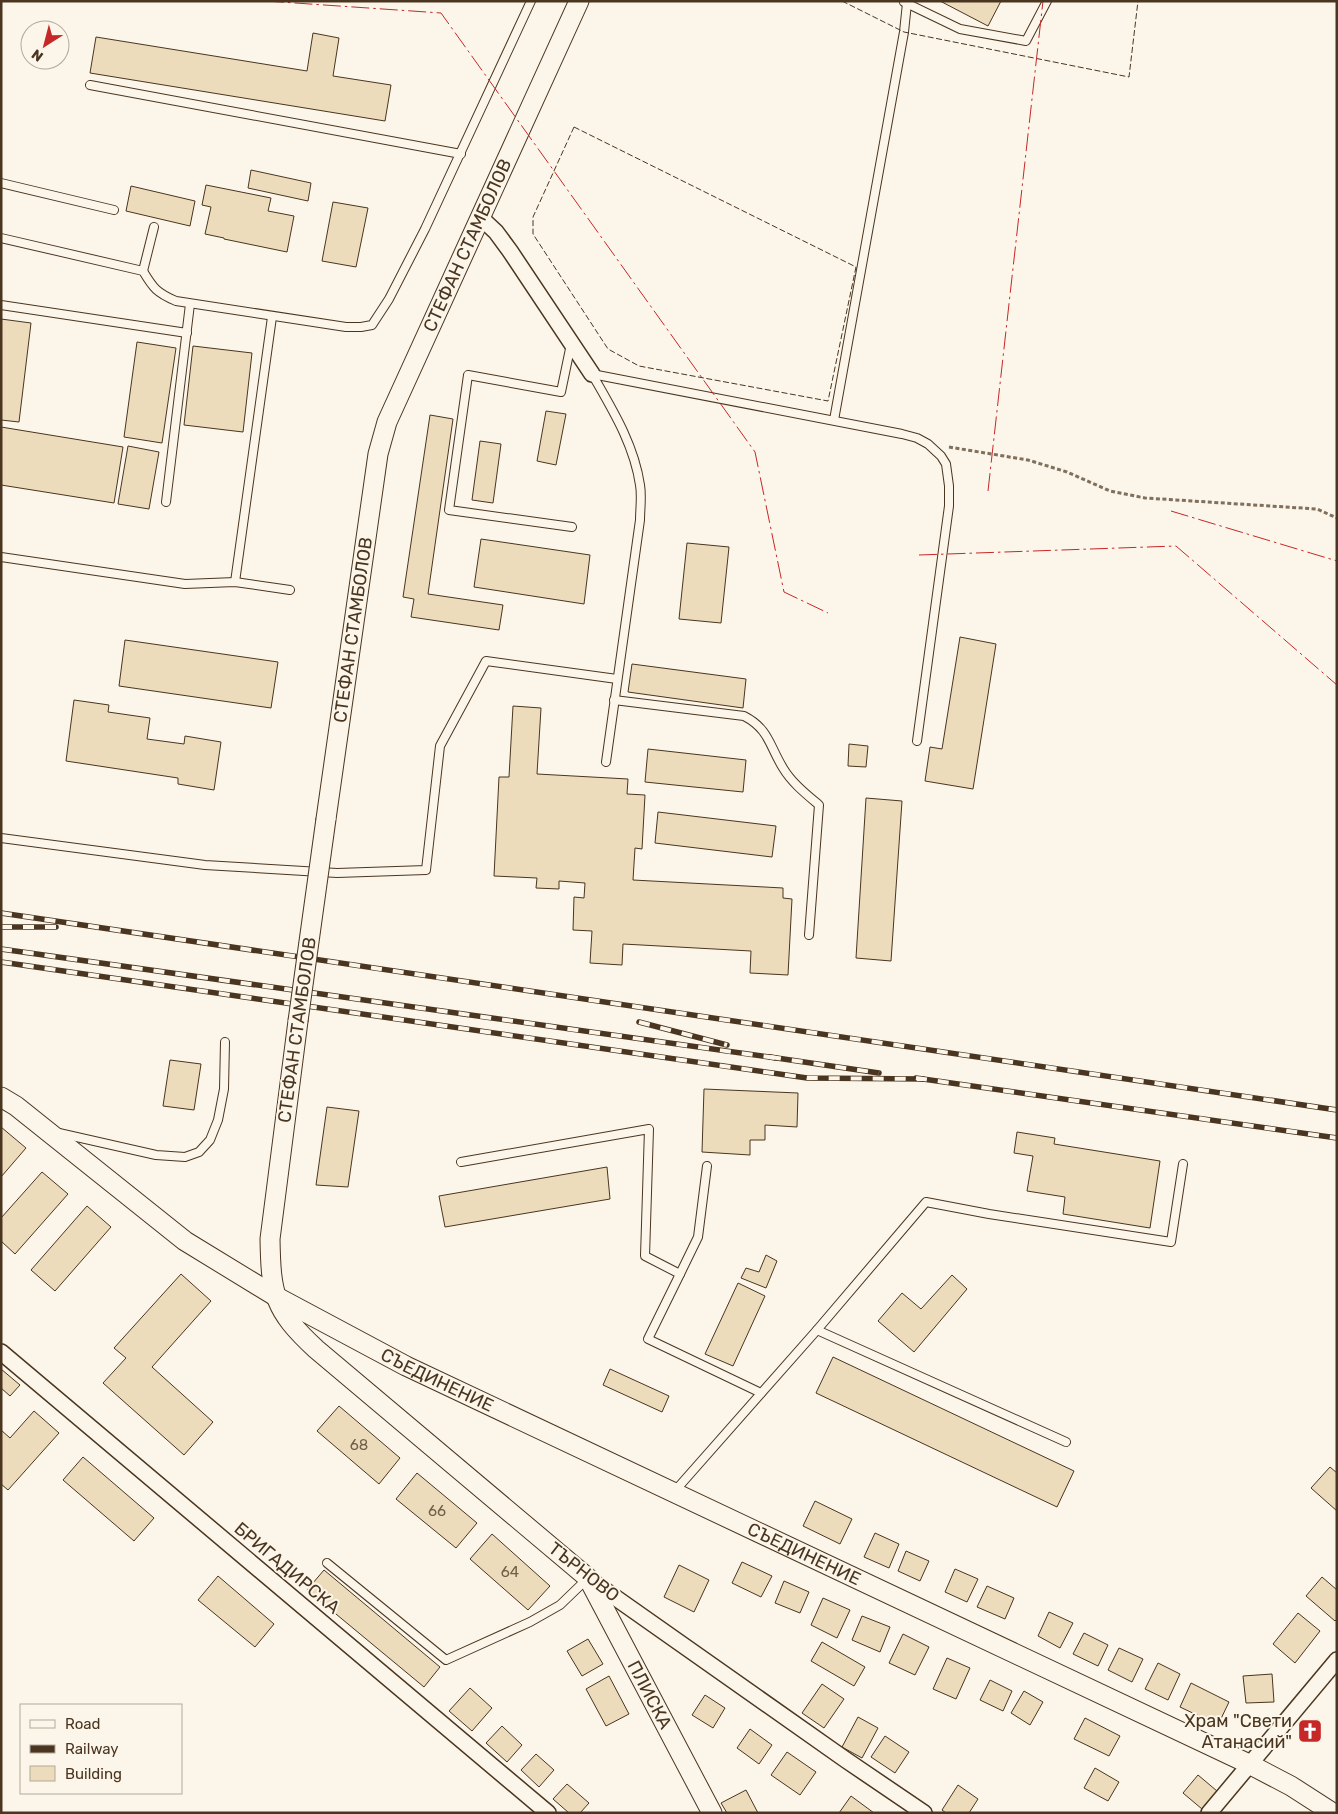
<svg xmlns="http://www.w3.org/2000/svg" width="1338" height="1814" font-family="Rubik,sans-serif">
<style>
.building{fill:#ecdcbc;stroke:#4a3520}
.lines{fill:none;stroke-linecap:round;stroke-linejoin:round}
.service-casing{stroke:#4a3520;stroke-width:10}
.minor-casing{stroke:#4a3520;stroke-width:18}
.tertiary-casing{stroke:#4a3520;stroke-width:21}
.path{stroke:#7f6f5c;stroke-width:3;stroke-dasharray:4 2.5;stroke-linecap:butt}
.service{stroke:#fbf6e9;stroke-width:8}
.minor{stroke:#fbf6e9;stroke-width:15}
.tertiary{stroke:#fbf6e9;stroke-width:19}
.rail-casing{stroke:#4a3520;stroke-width:5.5}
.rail{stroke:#fbf6e9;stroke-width:4;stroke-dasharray:11;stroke-linecap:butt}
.tertiary-bridge-casing{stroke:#4a3520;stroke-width:21;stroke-linecap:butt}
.tertiary-bridge{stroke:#fbf6e9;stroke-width:19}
.fence{stroke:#4a3520;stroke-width:1;stroke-dasharray:6 2.5;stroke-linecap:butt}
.power{stroke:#c62828;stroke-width:1;stroke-dasharray:18 4 2.5 4;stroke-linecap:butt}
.labels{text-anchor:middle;stroke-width:4;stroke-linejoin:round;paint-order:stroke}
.number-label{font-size:15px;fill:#725f47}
.street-label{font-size:18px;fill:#4a3520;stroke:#fbf6e9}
.poi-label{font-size:18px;fill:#4a3520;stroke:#fbf6e9;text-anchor:end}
</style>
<rect width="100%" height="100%" fill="#fbf6e9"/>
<g class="building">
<path d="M940 1H1001L988 26Z"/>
<path d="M313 33 339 38 333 76 391 85 385 121 90 73 96 37 307 71Z"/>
<path d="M251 170 311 183 308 201 248 188Z"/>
<path d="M206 185 271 198 268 211 294 216 287 252 224 239V238L205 234 211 207 202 205Z"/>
<path d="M131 186 195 201 190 226 126 211Z"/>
<path d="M333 202 368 208 356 267 322 261Z"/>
<path d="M1 319 31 323 19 422 1 420Z"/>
<path d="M137 342 176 348 162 443 124 437Z"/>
<path d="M193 346 252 353 243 432 184 425Z"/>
<path d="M546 411 566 414 556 465 537 461Z"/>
<path d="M430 415 453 419 428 594 503 605 499 630 411 617 414 599 403 597Z"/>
<path d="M1 427 123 447 114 503 1 485Z"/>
<path d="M480 441 501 444 493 503 472 500Z"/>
<path d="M128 446 159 452 149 509 118 504Z"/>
<path d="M481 539 590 555 584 604 474 587Z"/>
<path d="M687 543 729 547 721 623 679 619Z"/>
<path d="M960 637 996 644 973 789 925 781 930 747 942 749Z"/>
<path d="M125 640 278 662 271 708 119 686Z"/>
<path d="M632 664 746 679 743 708 628 692Z"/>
<path d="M74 700 109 705 108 712 150 718 147 739 184 744 185 736 221 742 214 790 178 784V778L66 761Z"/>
<path d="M513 706 541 708 537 774 628 779 627 794 645 795 642 849 635 848 633 880 783 888V898L792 899 788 975 750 973 751 951 623 944 622 965 590 963 592 931 573 930 574 897 584 898 585 883 559 881V889L536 888 537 878 494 876 499 777H509Z"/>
<path d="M849 744 868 746 866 767 848 766Z"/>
<path d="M648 749 746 760 743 792 645 782Z"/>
<path d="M866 798 902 801 891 961 856 958Z"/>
<path d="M658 812 776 826 772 857 655 843Z"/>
<path d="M170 1060 201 1064 194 1110 163 1106Z"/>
<path d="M704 1089 798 1093 797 1127 765 1125V1140H750V1155L702 1152Z"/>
<path d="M327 1107 359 1111 348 1187 316 1185Z"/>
<path d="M1 1127 26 1148 1 1177Z"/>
<path d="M1017 1132 1055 1138 1054 1144 1160 1161 1150 1228 1063 1214 1065 1197 1027 1191 1033 1156 1014 1153Z"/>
<path d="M607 1167 610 1199 445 1227 439 1196Z"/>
<path d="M42 1172 68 1194 15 1254 1 1241V1218Z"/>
<path d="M87 1206 111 1227 55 1291 31 1270Z"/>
<path d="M766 1255 777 1261 766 1288 741 1278 746 1268 759 1272Z"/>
<path d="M181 1274 211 1301 152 1367 213 1422 184 1455 103 1383 126 1358 114 1348Z"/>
<path d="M952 1275 967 1289 914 1352 878 1321 902 1293 921 1309Z"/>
<path d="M738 1283 765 1296 733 1366 705 1354Z"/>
<path d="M833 1357 1074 1471 1057 1507 816 1393Z"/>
<path d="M1 1369 20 1385 10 1396 1 1388Z"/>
<path d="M610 1369 669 1396 662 1412 603 1385Z"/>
<path d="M339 1406 400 1458 379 1484 317 1431Z"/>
<path d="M34 1411 59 1433 8 1490 1 1484V1430L10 1438Z"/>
<path d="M83 1457 154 1518 134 1541 63 1480Z"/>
<path d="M1330 1467 1337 1473V1511L1311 1488Z"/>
<path d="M417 1473 477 1523 456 1548 396 1499Z"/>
<path d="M815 1501 852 1519 840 1544 803 1526Z"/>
<path d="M875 1533 899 1544 889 1568 864 1557Z"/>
<path d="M492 1534 550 1586 528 1610 470 1559Z"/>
<path d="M906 1551 929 1561 920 1581 898 1571Z"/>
<path d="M742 1562 772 1576 761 1597 732 1583Z"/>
<path d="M679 1565 709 1580 694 1612 664 1597Z"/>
<path d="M955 1569 978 1579 967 1602 945 1592Z"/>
<path d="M324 1570 440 1667 424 1687 307 1590Z"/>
<path d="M218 1576 274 1624 255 1647 198 1600Z"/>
<path d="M1322 1577 1337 1590V1619L1335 1621 1306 1596Z"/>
<path d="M784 1581 809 1592 800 1613 775 1603Z"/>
<path d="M987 1586 1014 1598 1005 1619 977 1607Z"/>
<path d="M823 1598 850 1610 837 1638 811 1625Z"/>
<path d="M1049 1612 1073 1623 1060 1648 1038 1636Z"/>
<path d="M1298 1613 1320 1631 1295 1663 1273 1644Z"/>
<path d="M862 1616 890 1627 880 1652 852 1640Z"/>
<path d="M1084 1633 1108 1645 1098 1666 1073 1654Z"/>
<path d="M903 1634 929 1647 915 1675 889 1663Z"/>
<path d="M588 1639 603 1664 582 1676 567 1651Z"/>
<path d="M822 1642 865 1667 854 1686 811 1661Z"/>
<path d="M1119 1648 1143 1659 1132 1682 1108 1670Z"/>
<path d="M947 1658 970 1668 956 1699 933 1689Z"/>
<path d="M1158 1663 1180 1674 1168 1700 1145 1689Z"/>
<path d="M1272 1674 1274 1702 1246 1703 1243 1676Z"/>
<path d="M609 1676 629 1714 606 1726 586 1689Z"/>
<path d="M990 1680 1012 1691 1003 1711 980 1700Z"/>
<path d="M1191 1683 1229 1702 1218 1725 1180 1707Z"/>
<path d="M822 1684 844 1699 824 1728 802 1713Z"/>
<path d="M470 1688 492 1708 472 1731 449 1711Z"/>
<path d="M1024 1691 1043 1702 1030 1725 1011 1713Z"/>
<path d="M705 1695 725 1708 713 1728 692 1715Z"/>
<path d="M858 1717 878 1728 862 1758 842 1747Z"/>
<path d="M1085 1718 1120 1736 1109 1756 1074 1739Z"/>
<path d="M502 1726 522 1745 507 1762 486 1743Z"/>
<path d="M750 1729 772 1745 759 1764 737 1748Z"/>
<path d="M885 1736 909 1752 895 1773 871 1757Z"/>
<path d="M787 1752 816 1772 800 1795 771 1775Z"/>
<path d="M536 1754 554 1770 539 1787 521 1770Z"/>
<path d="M1095 1768 1119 1782 1108 1801 1084 1788Z"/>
<path d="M1198 1775 1217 1791 1202 1809 1183 1793Z"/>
<path d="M567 1784 589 1803 580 1813H569L553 1799Z"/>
<path d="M958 1785 978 1799 969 1813H946L942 1810Z"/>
<path d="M746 1790 758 1813H727L721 1803Z"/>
<path d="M851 1796 874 1813H839Z"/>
</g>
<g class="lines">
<defs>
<g id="service">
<path d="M904 2 960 29 1026 41 1047 1"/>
<path d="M90 85 461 154"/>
<path d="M1 183 114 210"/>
<path d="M1 238 143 271C153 288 157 293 176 301L346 327H361L372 325 389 299 425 229 531 1"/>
<path d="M143 271 154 227"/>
<path d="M1 305 187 333"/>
<path d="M571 344 561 392 468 375 449 510 572 527"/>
<path d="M592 374 902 434 917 438 928 444 941 456 946 464 949 486V506L917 741"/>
<path d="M592 374C612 409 634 444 640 485 642 496 640 509 640 520L606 762"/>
<path d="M834 420 904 32 907 3"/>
<path d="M166 502 190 304"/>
<path d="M1 557 185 584 235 582 290 590"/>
<path d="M235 582 272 317"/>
<path d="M614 700 744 716C769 729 769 745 783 768 792 783 806 794 819 805L809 935"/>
<path d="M1 838 205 865 337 873 426 870 440 746 486 661 617 679"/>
<path d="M59 1133 156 1155 185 1157 199 1152 210 1140 218 1120 224 1089 225 1042"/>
<path d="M461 1162 649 1129 645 1256 680 1274 648 1339 761 1393"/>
<path d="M680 1274 698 1237 707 1166"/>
<path d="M817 1330 1066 1442"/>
<path d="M674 1492 817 1330 926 1202 989 1214 1171 1242 1183 1164"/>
<path d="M327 1563 446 1660 530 1622 560 1605 587 1579"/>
</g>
<g id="minor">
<path d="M480 217 496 232 510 251 592 374"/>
<path d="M1 1352 548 1813"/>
<path d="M589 1579 846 1760 924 1813"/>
<path d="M1209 1813 1337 1660"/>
</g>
<g id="tertiary">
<path id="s1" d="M326 819 378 454 387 422 579 1"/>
<path id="s2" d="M298 1021 270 1239C271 1295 274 1310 316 1349L588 1578 712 1813"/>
<path id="s3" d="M1 1097 16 1106 185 1241 275 1296 406 1366 1249 1764 1291 1786 1333 1813"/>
</g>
</defs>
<use href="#service" class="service-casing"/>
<use href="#minor" class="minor-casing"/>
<use href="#tertiary" class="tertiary-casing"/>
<path class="path" d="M949 447 1028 460 1067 472 1110 491 1145 498 1317 509 1337 518"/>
<use href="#service" class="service"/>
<use href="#minor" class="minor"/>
<use href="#tertiary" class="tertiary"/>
<defs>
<g id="rail">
<path d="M1 913 1337 1110"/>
<path d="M1 927H56"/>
<path d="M1 949 776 1058"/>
<path d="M1 962 807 1078 923 1079"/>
<path d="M639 1022 727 1045"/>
<path d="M770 1057 879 1073"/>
<path d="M916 1078 1337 1138"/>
</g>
</defs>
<use href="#rail" class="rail-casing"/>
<use href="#rail" class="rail"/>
<defs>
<path id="tertiary-bridge" d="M298 1021 326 819"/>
</defs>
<use href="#tertiary-bridge" class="tertiary-bridge-casing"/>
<use href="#tertiary-bridge" class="tertiary-bridge"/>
<g class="fence">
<path d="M842 1 904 32 1129 77 1138 1"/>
<path d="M574 127 856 267 828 401 639 366 608 349 533 234V217Z"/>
</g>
<g class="power">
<path d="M266 1 441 13 755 452 784 592 828 613"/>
<path d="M988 491 1043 1"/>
<path d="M1171 511 1337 561"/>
<path d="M919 555 1176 546 1337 685"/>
</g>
</g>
<defs>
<symbol id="church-square" viewBox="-11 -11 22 22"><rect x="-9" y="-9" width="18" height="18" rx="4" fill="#c62828" stroke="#fbf6e9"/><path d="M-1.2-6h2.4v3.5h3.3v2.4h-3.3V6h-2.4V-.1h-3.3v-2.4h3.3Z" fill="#fff"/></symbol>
</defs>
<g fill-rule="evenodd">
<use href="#church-square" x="1296" y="1717" width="28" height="28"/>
</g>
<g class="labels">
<g class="number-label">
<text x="359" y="1450">68</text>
<text x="437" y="1516">66</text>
<text x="510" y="1577">64</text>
</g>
<g class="street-label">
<text dy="6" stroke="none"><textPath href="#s1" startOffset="596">СТЕФАН СТАМБОЛОВ</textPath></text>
<text dy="6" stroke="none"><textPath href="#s1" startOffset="191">СТЕФАН СТАМБОЛОВ</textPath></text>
<text transform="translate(297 1030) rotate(-82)" y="6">СТЕФАН СТАМБОЛОВ</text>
<text dy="6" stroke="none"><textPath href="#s3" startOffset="522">СЪЕДИНЕНИЕ</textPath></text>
<text dy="6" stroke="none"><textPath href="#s3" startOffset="928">СЪЕДИНЕНИЕ</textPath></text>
<text transform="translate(287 1568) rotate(40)" y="6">БРИГАДИРСКА</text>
<text transform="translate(584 1572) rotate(38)" y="6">ТЪРНОВО</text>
<text dy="6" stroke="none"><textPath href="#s2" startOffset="832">ПЛИСКА</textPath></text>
</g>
<g class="poi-label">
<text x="1292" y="1727">Храм "Свети<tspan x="1292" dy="21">Атанасий"</tspan></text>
</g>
</g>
<rect width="1338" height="1814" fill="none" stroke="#4a3520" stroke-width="5"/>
<rect x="20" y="1704" width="162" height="90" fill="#fbf6e9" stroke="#b4a999"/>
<rect x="30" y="1720" width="25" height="8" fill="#fbf6e9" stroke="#b4a999"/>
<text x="65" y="1729" font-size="15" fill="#4a3520">Road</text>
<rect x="30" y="1745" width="25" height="8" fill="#4a3520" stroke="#b4a999"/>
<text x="65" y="1754" font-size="15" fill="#4a3520">Railway</text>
<rect x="30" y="1766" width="25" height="15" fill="#ecdcbc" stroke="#b4a999"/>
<text x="65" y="1779" font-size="15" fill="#4a3520">Building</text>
<g transform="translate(45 45) rotate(216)"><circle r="24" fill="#fbf6e9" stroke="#b4a999"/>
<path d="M0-4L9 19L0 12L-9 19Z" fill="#c62828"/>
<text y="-8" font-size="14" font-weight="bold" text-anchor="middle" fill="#4a3520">N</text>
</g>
</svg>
